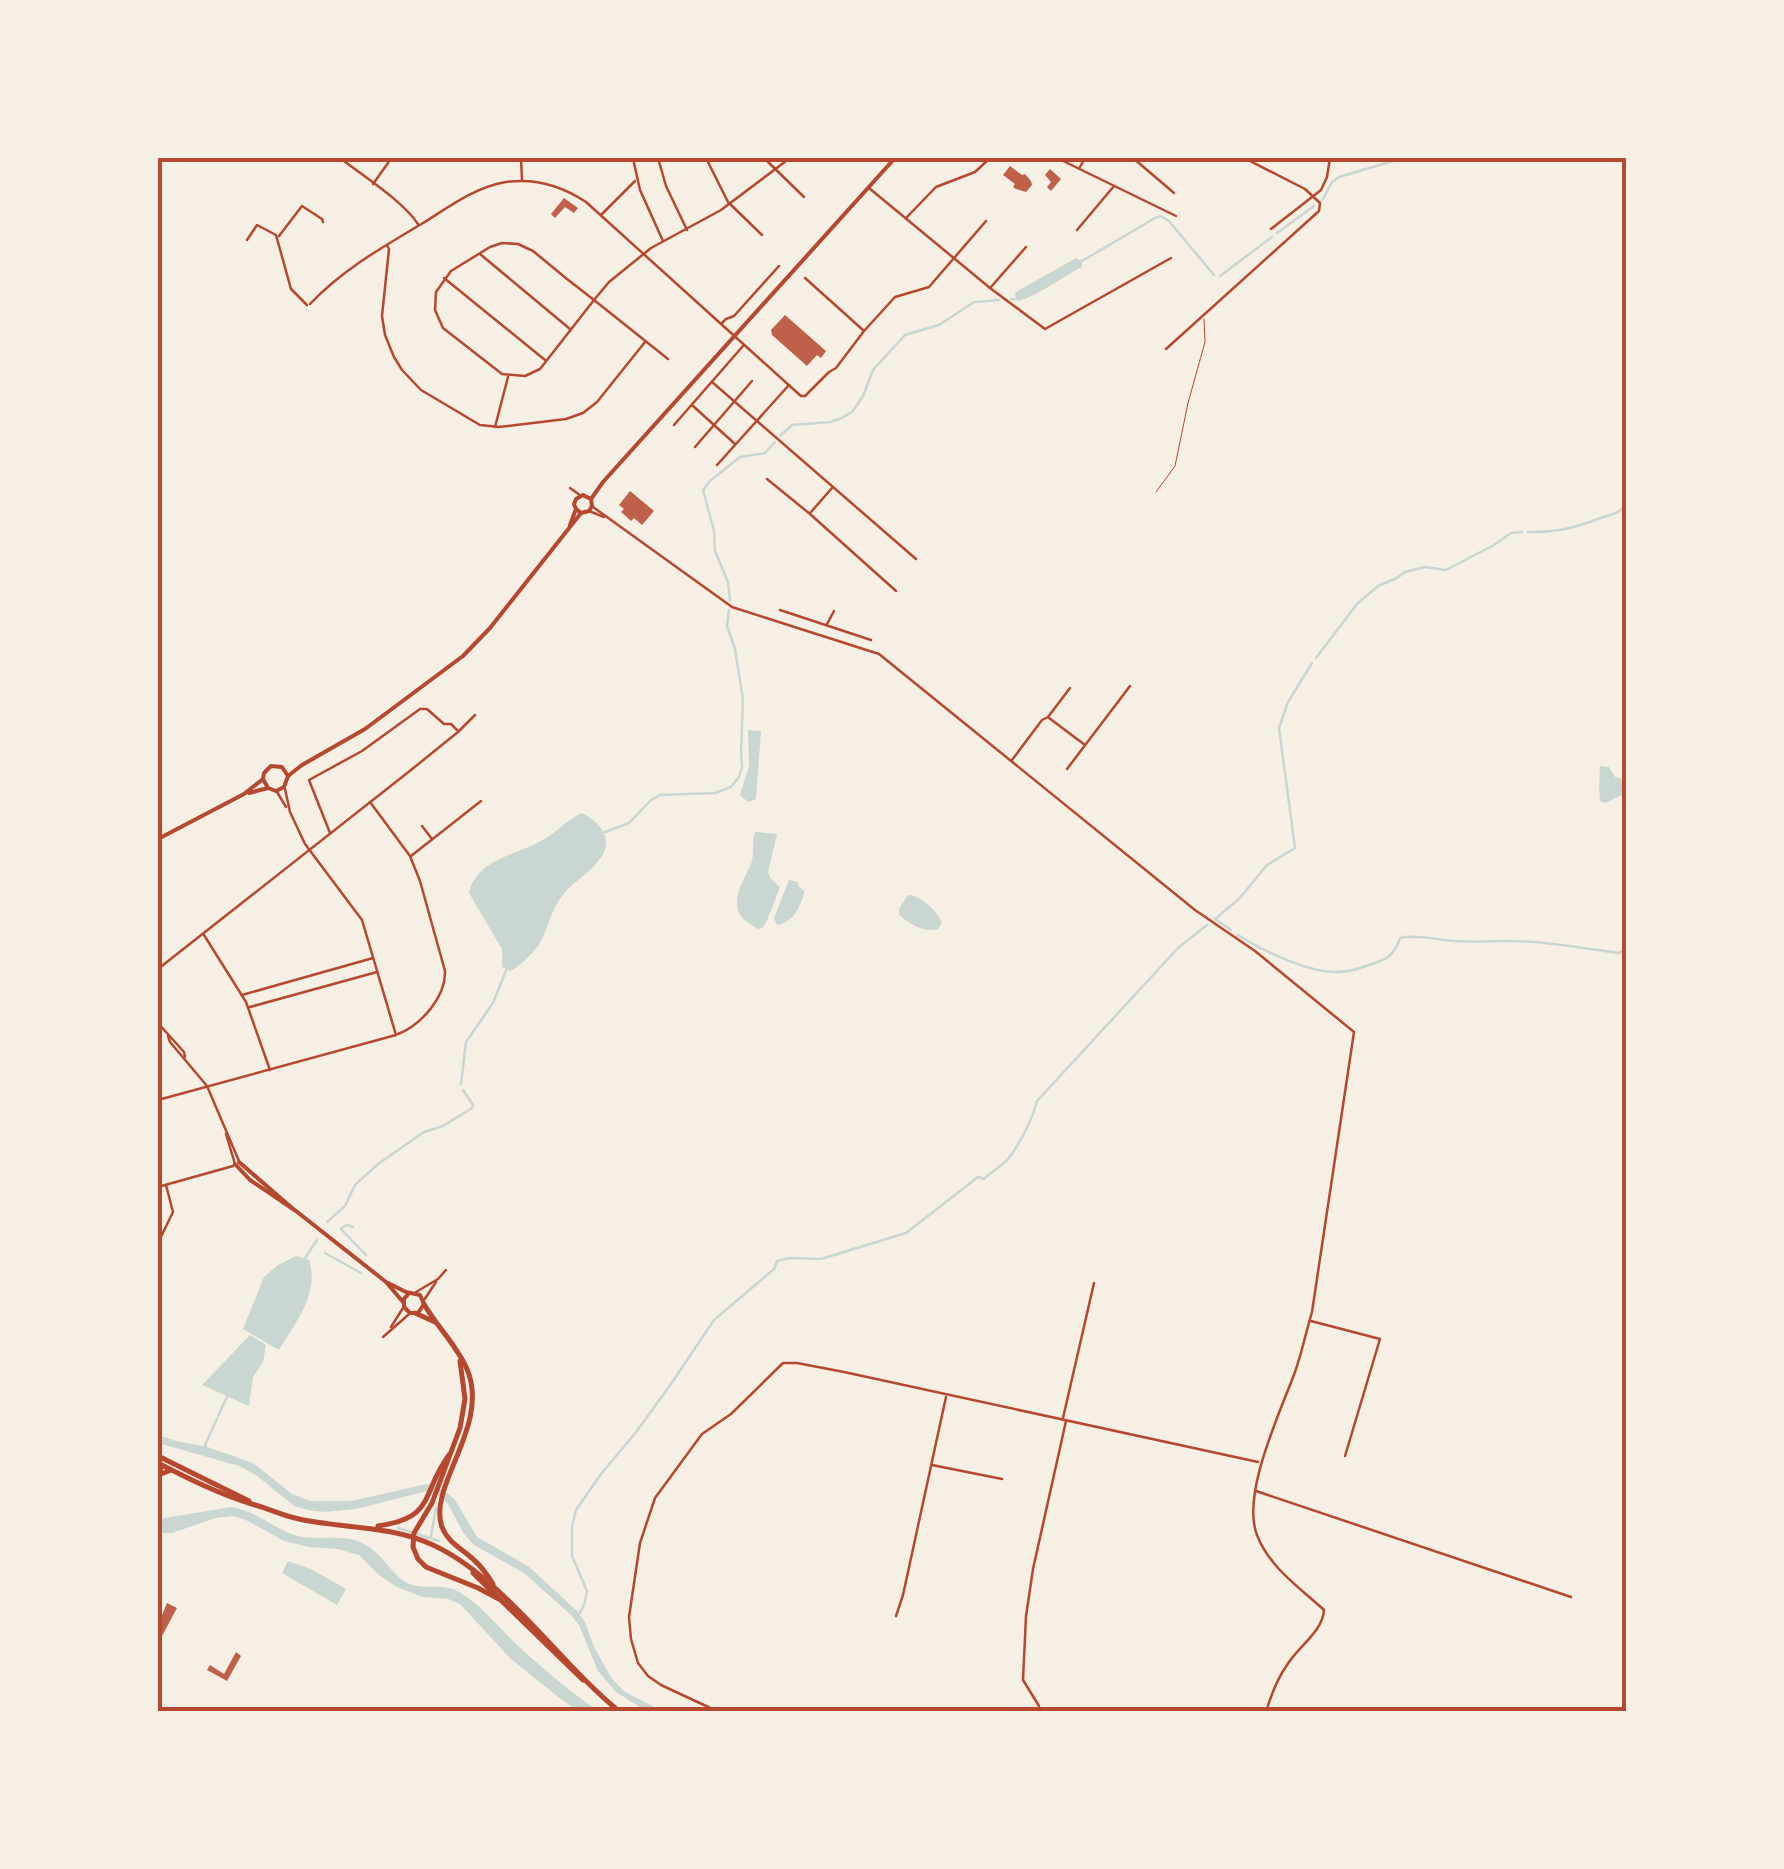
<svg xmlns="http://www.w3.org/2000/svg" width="1784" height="1869" font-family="Commissioner,sans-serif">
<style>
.water{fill:#c9d6d2}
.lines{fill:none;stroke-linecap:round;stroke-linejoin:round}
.stream{stroke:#c9d6d2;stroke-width:2.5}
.building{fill:#bf614a}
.service{stroke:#b5482f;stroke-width:1}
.minor{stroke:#b5482f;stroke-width:2.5}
.secondary{stroke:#b5482f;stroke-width:4}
.primary{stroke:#b5482f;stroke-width:5}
.neatline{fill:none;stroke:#b5482f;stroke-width:4}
</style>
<rect width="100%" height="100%" fill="#f6efe4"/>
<g class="water">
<path d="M1076 258 1082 261V267C1062 277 1039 295 1019 301L1015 296 1016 292Z"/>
<path d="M748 730 761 731 756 799 748 802 740 795 749 766Z"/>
<path d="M1600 766 1609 767 1615 777 1626 779V793L1605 803 1600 801 1599 787Z"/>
<path d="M582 813C593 819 605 828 606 842 607 861 580 877 568 889 554 903 550 920 543 937 537 951 523 963 511 971L502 967V949L469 893C476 859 517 855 543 840 557 832 568 819 582 813Z"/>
<path d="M755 832 777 834 768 872 770 878 780 887 766 923 762 928 758 929C752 925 741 919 739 913 732 896 745 878 751 864 755 853 751 841 755 832Z"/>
<path d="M789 880 798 882 799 887 804 890V894C799 908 794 922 777 925L774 918Z"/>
<path d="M908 895C921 895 936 911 942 922L938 929C925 933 909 924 899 915V909Z"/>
<path d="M296 1256 309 1260C320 1293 295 1323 279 1350L243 1329 264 1277 278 1265Z"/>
<path d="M250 1335 266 1345 263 1362 253 1377 249 1406 202 1385Z"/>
<path d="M158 1435 176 1441 203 1446 207 1442V1447L253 1463 292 1494 310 1501H351L427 1484 444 1490 455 1500 477 1537 528 1566 577 1611 585 1622 594 1647 612 1679 625 1692 662 1711H646L616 1692 598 1671 579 1625 571 1615 524 1573 474 1545 464 1534 448 1504 440 1496 427 1491 356 1509 325 1512 309 1510 294 1506 256 1475 239 1466 158 1443Z"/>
<path d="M232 1507C255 1511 272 1527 294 1535 316 1542 341 1533 362 1543 381 1551 390 1573 407 1583 424 1591 443 1582 459 1592 481 1605 497 1625 515 1643 541 1667 569 1691 598 1711H579L562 1700 511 1659 460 1604 448 1599 423 1597 397 1587 379 1575 359 1555 338 1549 309 1547 284 1541 248 1521 233 1516 216 1518 172 1533H158V1519Z"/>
<path d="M288 1561 313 1570 346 1589 337 1605 282 1573Z"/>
</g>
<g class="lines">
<g class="stream">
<path d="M1323 199 1332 182 1339 177 1393 161 1418 158"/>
<path d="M1277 233 1314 206"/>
<path d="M1082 261 1155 218 1161 216 1169 221 1214 275"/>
<path d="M1220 276 1272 237"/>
<path d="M1011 299H1018"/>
<path d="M781 435 792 425 830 422 842 418 853 411 863 396 873 370 905 335 939 325 974 302 999 300"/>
<path d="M1528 532C1554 533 1574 528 1598 519 1609 515 1619 514 1626 505"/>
<path d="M730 601 728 582 715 551 714 531 703 490 710 481 740 457 765 453 775 442"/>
<path d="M1316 658 1357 604 1378 586 1397 578 1405 572 1425 567 1446 570 1494 545 1511 533 1522 532"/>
<path d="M600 834 629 823 651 800 660 795 715 793 731 787 739 777 742 767 741 751 743 700 735 649 727 626 729 610"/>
<path d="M1231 930 1215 919 1239 899 1267 865 1295 848 1279 728 1288 702 1312 663"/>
<path d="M1238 935C1261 950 1307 972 1335 972 1346 972 1356 970 1366 966 1385 960 1394 957 1400 938 1413 934 1440 940 1454 941 1473 942 1491 941 1509 941 1546 941 1582 948 1618 953L1626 950"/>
<path d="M461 1084 466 1042 493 1003 507 968"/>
<path d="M327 1222 345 1206 355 1185 378 1164 424 1132 443 1126 472 1108 473 1105 463 1090"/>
<path d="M341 1228 347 1225 353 1227"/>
<path d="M341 1229 366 1255"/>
<path d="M325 1253 361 1273"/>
<path d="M305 1258 317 1240"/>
<path d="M218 1416 227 1397"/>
<path d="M205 1445 217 1419"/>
<path d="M398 1528 439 1541"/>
<path d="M431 1536 436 1508"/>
<path d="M578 1616 584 1605 587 1591 572 1556V1527L576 1510 601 1474 637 1431 673 1381 714 1320 774 1269 777 1261 789 1258 821 1259 906 1233 978 1177 984 1179C992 1171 1002 1166 1009 1158 1021 1141 1032 1121 1037 1101L1178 948 1207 925"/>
</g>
</g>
<g class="building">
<path d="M1010 166 1022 175 1025 174 1031 181 1032 185 1026 192 1016 189 1013 187 1015 184 1003 175Z"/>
<path d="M1050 169 1061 179 1051 191 1047 187 1051 182 1045 175Z"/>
<path d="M564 198 578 208 574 213 565 207 555 218 551 214Z"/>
<path d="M785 315 826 351 821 358 817 355 807 366 772 335 771 330Z"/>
<path d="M630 491 654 511 642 525 634 518 631 521 621 512 624 509 619 505Z"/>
<path d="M167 1603 177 1608 162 1636 158 1633V1625Z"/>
<path d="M236 1652 241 1656 227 1681 207 1670 210 1665 224 1674Z"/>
</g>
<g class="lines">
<path class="service" d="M1156 492 1175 466 1188 403 1205 342 1204 319"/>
<g class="minor">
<path d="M340 158C362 175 404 202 418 224"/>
<path d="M521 158 522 180"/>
<path d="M658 158 666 186 687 230"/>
<path d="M706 158 728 202 762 235"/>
<path d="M764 158 804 197"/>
<path d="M1057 158 1176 216"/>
<path d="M1133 158 1174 193"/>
<path d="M634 163 640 190 663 241"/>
<path d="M1080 167 1085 158"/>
<path d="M373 184 388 163 390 158"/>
<path d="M869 188 990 288 1045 329 1171 258"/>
<path d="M602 214 635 181"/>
<path d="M906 218 936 187 975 172 990 158"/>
<path d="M1271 229 1321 190 1327 177 1330 158"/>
<path d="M1077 230 1114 186"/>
<path d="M279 236 302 206 322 219 323 222"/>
<path d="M247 240 257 225 276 235 291 289 307 305"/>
<path d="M387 245 389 249 382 316 385 335 394 357 402 370 421 390 480 425 499 427 566 419 583 413 597 402 645 342"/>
<path d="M480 254 570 329"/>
<path d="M444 278 545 360"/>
<path d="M805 278 863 330"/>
<path d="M991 287 1026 247"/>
<path d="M310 304C343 269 383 247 423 223 449 207 475 187 506 182 535 178 562 186 586 202L792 388 801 396H805L829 372 836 368 864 331 895 297 929 287 986 221"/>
<path d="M721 324 726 319 734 316 779 266"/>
<path d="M1166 349 1319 211 1320 203 1305 189 1244 158"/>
<path d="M668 359 594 300 567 279 533 251 518 244 502 243 490 247 451 271 436 292 435 310 443 328 502 374 525 376 540 369 594 300 609 282 651 248 721 210 790 158"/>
<path d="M712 382 916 559"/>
<path d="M693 406 735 444"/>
<path d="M674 425 743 346"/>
<path d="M495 427 508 377"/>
<path d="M695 447 752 381"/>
<path d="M717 465 789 385"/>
<path d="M767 479 810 514 896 591"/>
<path d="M570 488 581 496"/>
<path d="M593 507 732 607 879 654 1195 910 1255 951 1354 1032 1312 1312C1306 1332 1302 1352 1295 1372 1280 1413 1241 1494 1257 1535 1269 1567 1300 1588 1324 1610 1323 1631 1298 1647 1287 1665 1277 1679 1271 1695 1266 1712"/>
<path d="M589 511 604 517"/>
<path d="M811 512 832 488"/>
<path d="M780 610 871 640"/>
<path d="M827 624 834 611"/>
<path d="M1049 718 1085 745"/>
<path d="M1012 760 1042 720 1048 717 1070 688"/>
<path d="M1067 769 1130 686"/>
<path d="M277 792 286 807"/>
<path d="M370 802 410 856 420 881 445 971C446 997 421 1025 398 1034"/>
<path d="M422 826 432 839"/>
<path d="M330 833 309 780 362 751 420 709H427L444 724H451L457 730"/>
<path d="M411 856 481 801"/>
<path d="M204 935 246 1002 270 1070"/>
<path d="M158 969 411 770 458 732 475 715"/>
<path d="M242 995 373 958"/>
<path d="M250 1007 377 972"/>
<path d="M158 1023 184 1052 185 1057"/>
<path d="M168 1036 170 1042 207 1086 239 1161"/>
<path d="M158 1100 396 1035 362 920 305 844 290 812 285 789"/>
<path d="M226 1134 235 1164"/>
<path d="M158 1187 233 1166"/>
<path d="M158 1243 173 1212 166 1185"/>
<path d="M416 1292 438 1279 446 1270"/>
<path d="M424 1300 436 1282"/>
<path d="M1311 1321 1380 1339 1345 1456"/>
<path d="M391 1327 403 1308"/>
<path d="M383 1337 408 1315"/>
<path d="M1063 1418 1094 1283"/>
<path d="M932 1465 1002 1479"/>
<path d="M1256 1491 1571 1597"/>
<path d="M896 1616 903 1595 946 1397"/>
<path d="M1039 1706 1023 1680 1026 1616 1033 1569 1066 1421"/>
<path d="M719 1712 661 1685 648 1676 638 1663 631 1639 629 1617 640 1543 655 1498 702 1434 731 1414 783 1363H797L844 1372 1258 1462"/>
</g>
<g class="secondary">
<path d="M591 499 603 482 895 158"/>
<path d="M570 525 576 509 574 504 576 499 583 495 591 499 592 506 589 511 581 513 576 509"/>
<path d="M288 776 302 765 365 729 463 656 490 628 581 513"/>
<path d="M249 793 268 788"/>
<path d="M158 839 244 794 263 779 264 773 271 766 282 767 288 776 284 787 276 791 268 788 263 779"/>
<path d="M239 1162 292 1208"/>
<path d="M235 1164 250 1180 296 1211 386 1282 403 1302"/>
<path d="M388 1283 406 1292 420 1295 424 1304 418 1313H410L404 1307V1299L409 1293"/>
<path d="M158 1482 162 1465"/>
</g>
<g class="primary">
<path d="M424 1304C437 1327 456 1344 467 1369 491 1426 427 1486 442 1527 448 1543 463 1549 474 1560 482 1567 488 1576 493 1584"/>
<path d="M415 1313 435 1322"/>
<path d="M460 1361 465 1399 460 1428 432 1503 414 1533 413 1547 418 1559 426 1567 478 1588 499 1599"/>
<path d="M158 1456 249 1501"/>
<path d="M158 1463C189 1479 221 1495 255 1505 270 1509 283 1516 299 1519 344 1529 390 1525 433 1545 504 1578 558 1662 620 1712"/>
<path d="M161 1474 171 1470"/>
<path d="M378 1526C437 1517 420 1494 449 1455"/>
<path d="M473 1573 583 1680"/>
</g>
</g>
<rect width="1784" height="1869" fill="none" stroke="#f6efe4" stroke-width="320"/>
<rect x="160" y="160" width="1464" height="1549" class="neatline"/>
</svg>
